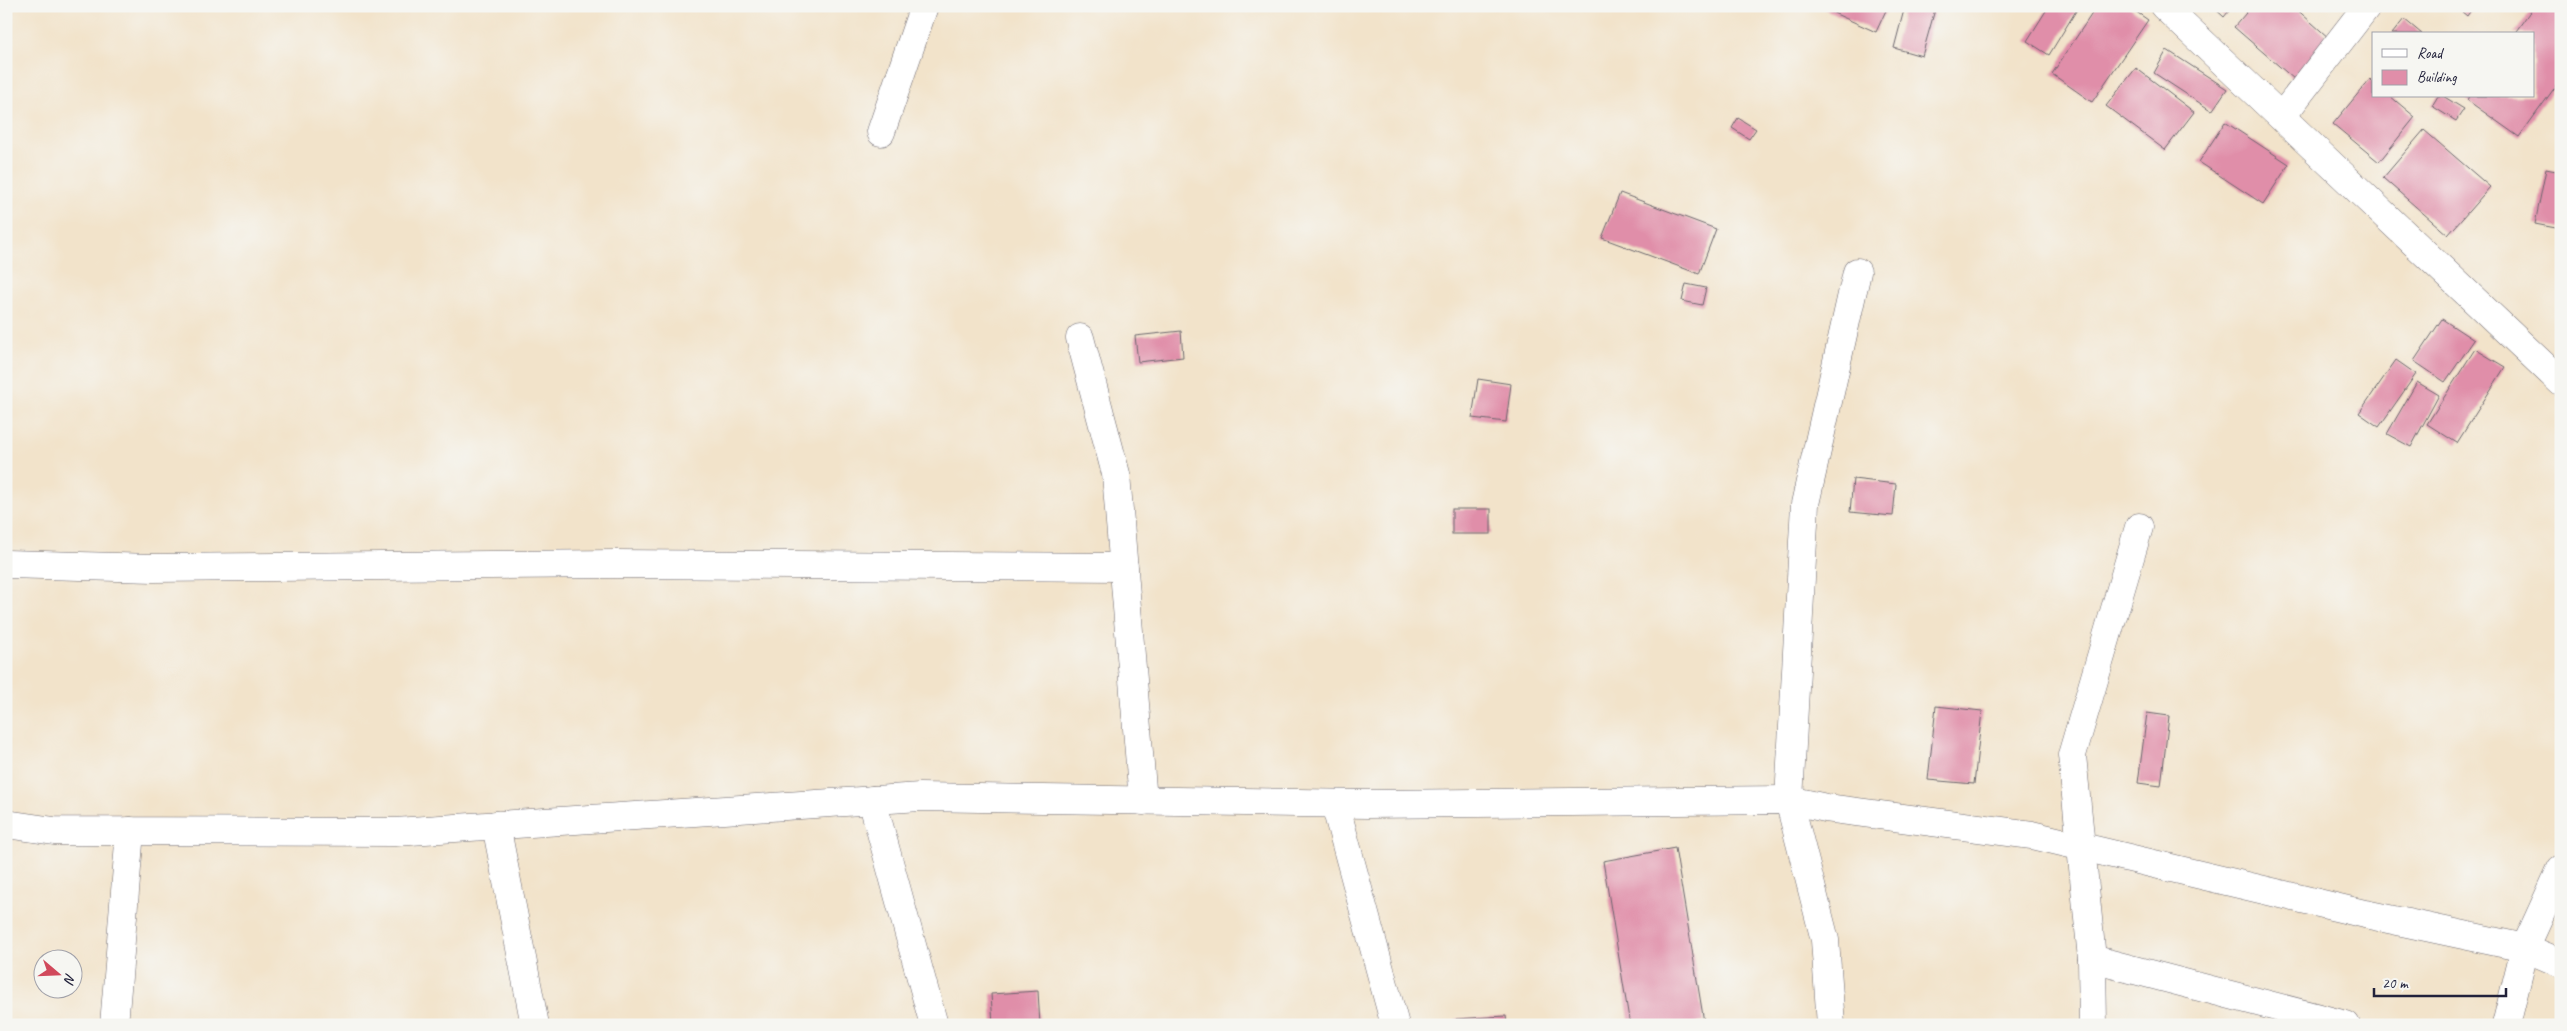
<svg xmlns="http://www.w3.org/2000/svg" width="2567" height="1031" font-family="Caveat,sans-serif">
<style>
.building{fill:#e08ea9}
.lines{fill:none;stroke-linecap:round;stroke-linejoin:round}
.minor-casing{stroke:#6b666d;stroke-width:29}
.minor{stroke:#fff;stroke-width:28}
</style>
<rect width="100%" height="100%" fill="#f6f6f2"/>
<filter id="ink" filterUnits="userSpaceOnUse"><feTurbulence type="fractalNoise" baseFrequency=".02" numOctaves="2"/><feDisplacementMap in="SourceGraphic" scale="10" xChannelSelector="R" yChannelSelector="G"/><feConvolveMatrix kernelMatrix="1 2 1 2 8 2 1 2 1" color-interpolation-filters="sRGB"/></filter>
<filter id="wash" filterUnits="userSpaceOnUse"><feTurbulence type="fractalNoise" baseFrequency=".0096" numOctaves="4" result="noise"/><feDisplacementMap in="SourceGraphic" scale="20" xChannelSelector="R" yChannelSelector="G"/><feGaussianBlur stdDeviation="1.12" result="paint"/><feColorMatrix in="noise" values="0 0 0 0 0 0 0 0 0 0 0 0 0 0 0 0 0 1.4 0 .05"/><feComposite in="paint" operator="in"/></filter>
<g filter="url(#wash)">
<rect width="100%" height="100%" fill="#f2e3ca"/>
<g id="blocks">
<g class="building">
<path d="M1818 6H1888L1876 32Z"/>
<path d="M1905 6H1936L1922 56 1894 48Z"/>
<path d="M2049 6H2079L2049 55 2027 41Z"/>
<path d="M2097 6H2128L2148 20 2092 102 2052 74Z"/>
<path d="M2212 6H2233L2224 17Z"/>
<path d="M2252 6H2293L2330 39 2294 79 2234 27Z"/>
<path d="M2455 6H2474L2467 16Z"/>
<path d="M2534 6H2561V79L2519 137 2467 100 2469 96H2533V34H2514Z"/>
<path d="M2404 19 2422 34H2392Z"/>
<path d="M2167 50 2227 89 2212 111 2154 73Z"/>
<path d="M2136 68 2194 112 2165 150 2106 106Z"/>
<path d="M2370 79 2373 82V96H2390L2415 117 2379 162 2333 124Z"/>
<path d="M2438 96H2443L2464 109 2456 121 2432 106Z"/>
<path d="M1738 118 1756 129 1749 139 1732 128Z"/>
<path d="M2225 122 2289 164 2263 204 2199 162Z"/>
<path d="M2424 130 2490 187 2448 235 2383 178Z"/>
<path d="M2546 169 2561 172V229L2535 224Z"/>
<path d="M1620 193 1716 229 1699 274 1602 238Z"/>
<path d="M1686 284 1706 288 1702 305 1682 301Z"/>
<path d="M2442 319 2474 340 2445 382 2414 361Z"/>
<path d="M1181 331 1183 357 1138 362 1135 336Z"/>
<path d="M2475 349 2505 367 2457 443 2427 424Z"/>
<path d="M2396 360 2416 374 2379 427 2359 413Z"/>
<path d="M1478 379 1511 384 1506 422 1472 418Z"/>
<path d="M2417 382 2439 395 2411 447 2387 434Z"/>
<path d="M1853 479 1896 484 1893 516 1850 512Z"/>
<rect x="1452" y="509" width="39" height="25"/>
<path d="M1936 706 1982 711 1974 784 1928 780Z"/>
<path d="M2147 713 2169 716 2161 786 2138 783Z"/>
<path d="M1675 848 1704 1022 1689 1025H1630L1603 861Z"/>
<path d="M1038 991 1040 1025H993L991 994Z"/>
<path d="M1506 1016 1507 1025H1457L1456 1019Z"/>
</g>
</g>
</g>
<g filter="url(#ink)">
<use href="#blocks" fill-opacity="0" stroke="#6b666d" stroke-width="1"/>
<g class="lines">
<defs>
<g id="minor">
<path d="M2164 6 2561 382"/>
<path d="M2282 116 2367 6"/>
<path d="M881 132 924 6"/>
<path d="M1080 338 1116 474 1143 801"/>
<path d="M6 564 154 568 616 564 1124 567"/>
<path d="M872 800 934 1025"/>
<path d="M1335 804 1395 1025"/>
<path d="M6 824 54 831 395 832 920 797 1367 804 1789 800 1826 808 2032 835 2365 914 2525 948 2561 963"/>
<path d="M496 825 535 1025"/>
<path d="M2092 959 2346 1025"/>
<path d="M114 1025 130 831"/>
<path d="M1831 1025 1825 940 1789 800 1805 504 1857 272"/>
<path d="M2093 1025 2092 959 2072 755 2139 527"/>
<path d="M2506 1025 2525 948 2561 869"/>
</g>
</defs>
<use href="#minor" class="minor-casing"/>
<use href="#minor" class="minor"/>
</g>
</g>
<rect width="2567" height="1031" fill="none" stroke="#f6f6f2" stroke-width="25"/>
<rect x="2372" y="32" width="162" height="65" fill="#f6f6f2" stroke="#a1a1a9"/>
<rect x="2382" y="49" width="25" height="8" fill="#ffffff" stroke="#a1a1a9"/>
<text x="2417" y="58" font-size="15" fill="#22223b">Road</text>
<rect x="2382" y="70" width="25" height="15" fill="#e08ea9" stroke="#a1a1a9"/>
<text x="2417" y="82" font-size="15" fill="#22223b">Building</text>
<g transform="translate(58 974) rotate(109)"><circle r="24" fill="#f6f6f2" stroke="#a1a1a9"/>
<path d="M0-4L9 19L0 12L-9 19Z" fill="#d1495b"/>
<text y="-8" font-size="14" font-weight="bold" text-anchor="middle" fill="#22223b">N</text>
</g>
<path d="M2374 988v8h132v-8" fill="none" stroke="#22223b" stroke-width="2.5"/>
<text x="2382" y="988" font-size="15" fill="#22223b" stroke="#f6f6f2" stroke-width="4" paint-order="stroke">20 m</text>
</svg>
